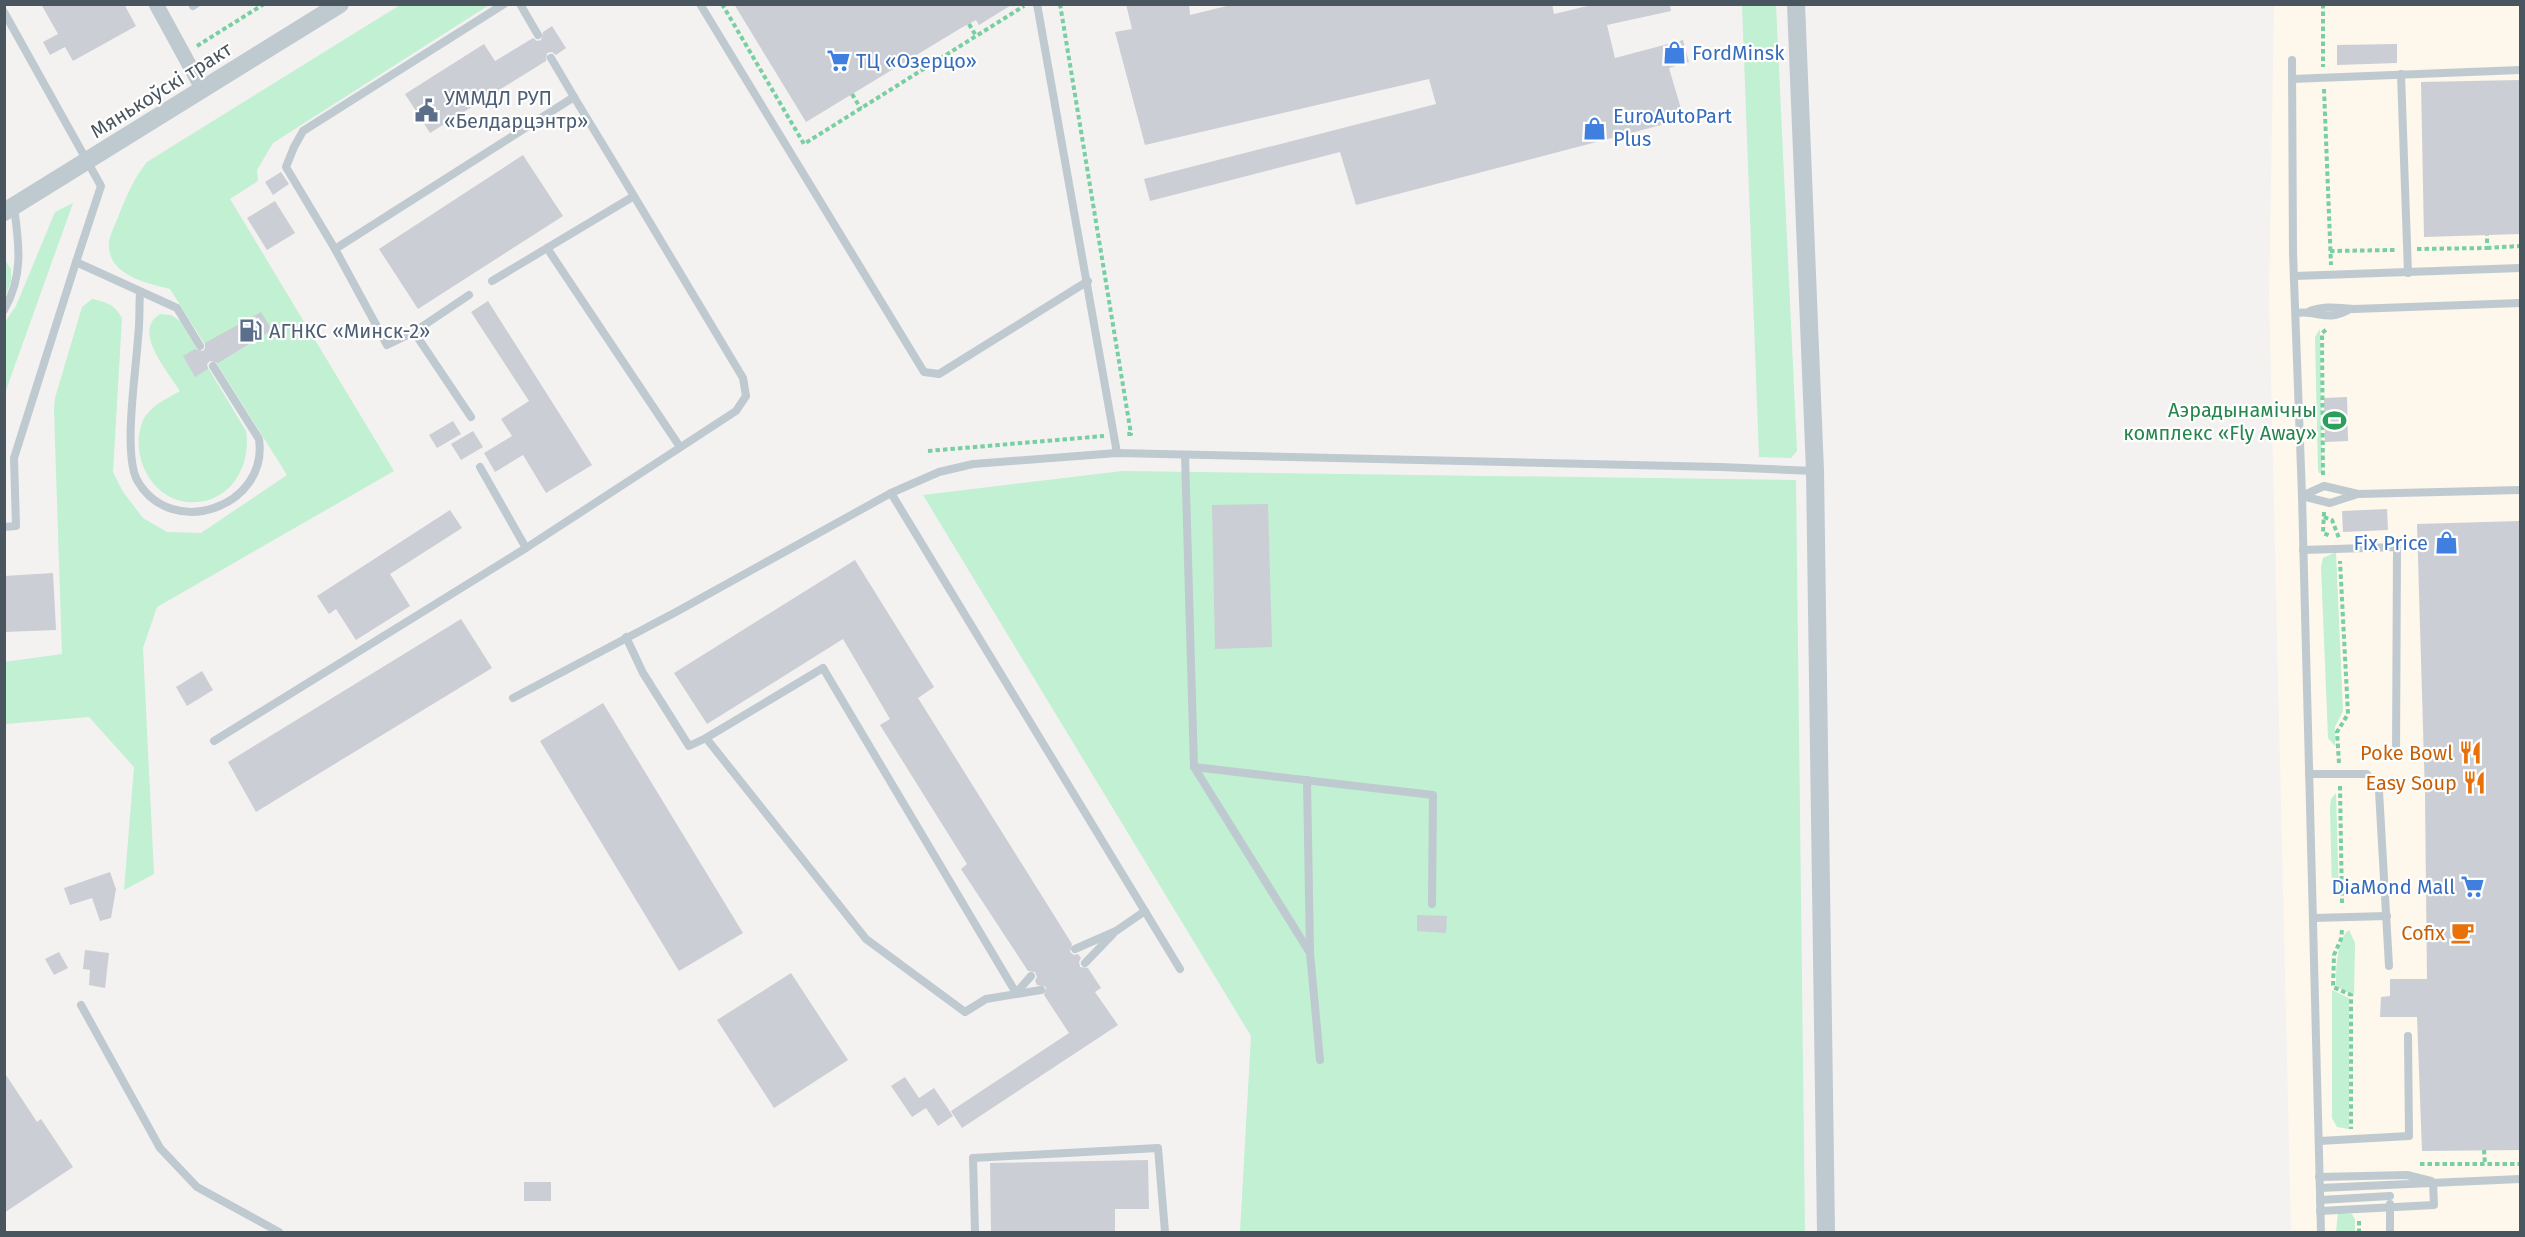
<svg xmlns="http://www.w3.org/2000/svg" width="2525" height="1237" font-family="'Fira Sans',sans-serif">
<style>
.commercial{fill:#fdf7ec}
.green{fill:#c1f0d2}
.building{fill:#cbced4}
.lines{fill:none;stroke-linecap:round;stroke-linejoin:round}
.path{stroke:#78cfa2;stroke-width:4;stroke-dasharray:4.5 3;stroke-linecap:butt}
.service{stroke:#bfc9d0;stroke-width:8}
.minor{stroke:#bfc9d0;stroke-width:15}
.tertiary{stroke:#bfc9d0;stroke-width:18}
.labels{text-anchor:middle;stroke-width:4.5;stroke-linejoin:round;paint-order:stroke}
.shop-label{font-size:20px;fill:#366cbe;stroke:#fff;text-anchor:start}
.street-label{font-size:20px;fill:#49555f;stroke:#fff}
.service-label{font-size:20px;fill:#4e5e75;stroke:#fff;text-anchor:start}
.leisure-label{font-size:20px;fill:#27864d;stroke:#fff;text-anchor:end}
.food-label{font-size:20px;fill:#c56008;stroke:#fff;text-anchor:end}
</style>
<rect width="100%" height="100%" fill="#f4f1f1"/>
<path class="commercial" d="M2274 5H2520V1232H2291L2269 296Z"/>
<g class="green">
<path d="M400 5H489L273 143 257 170 258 181 230 199 394 471 157 607 143 648 154 874 124 890 134 767 89 717 5 724 4 662 62 654 54 410 55 398 82 307 92 299C107 302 115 305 122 318L113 472 123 492 143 518 167 532 201 533 287 475 170 289C146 283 107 275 109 243 110 233 117 221 120 212 128 193 134 178 147 162Z"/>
<path d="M1742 5H1776L1797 451 1791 458 1759 457Z"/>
<path d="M73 203 5 393V322L16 306 55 212Z"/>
<path d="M5 260 11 269V281L5 298Z"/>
<path d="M160 314 171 315 180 321 246 431C252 468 228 506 187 502 151 498 130 455 142 423 148 407 166 399 180 391 167 370 132 331 160 314Z"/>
<path d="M2320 329 2322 473H2319L2318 469 2315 337Z"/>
<path d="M1122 471 1796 480 1805 1232H1240L1251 1036 923 495Z"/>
<path d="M2336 552 2343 711 2335 727V746L2328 738 2321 567 2323 558Z"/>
<path d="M2336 793 2339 896 2335 895 2332 890 2330 808 2331 799Z"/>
<path d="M2349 930 2355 943 2354 996 2336 986C2336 969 2336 940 2349 930Z"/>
<path d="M2332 990 2349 998V1129L2337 1127 2332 1118Z"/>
<path d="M2338 1213 2352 1214 2355 1219V1232H2336Z"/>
</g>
<g class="building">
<path d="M41 4H124L136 26 73 61 65 47 50 55 43 42 58 34Z"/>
<path d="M734 4H1013L979 25 976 20 961 28 806 122Z"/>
<path d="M1126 4H1189L1190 15 1235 4H1552L1554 14 1596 4H1670L1671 11 1607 25 1615 58 1683 40 1689 62 1669 68 1684 119 1356 205 1340 152 1150 201 1144 179 1436 104 1429 79 1145 145 1115 32 1132 29Z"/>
<path d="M552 26 566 48 556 55 552 52 547 53 546 61 430 133 405 94 484 44 495 61 533 38 537 41 541 40 543 32Z"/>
<path d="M2397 44V63L2337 65V45Z"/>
<path d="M2520 80V234L2424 237 2421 82Z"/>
<path d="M523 155 563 216 418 309 379 249Z"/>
<path d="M281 172 289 184 273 195 265 182Z"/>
<path d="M275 201 295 233 267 250 247 218Z"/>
<path d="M488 301 592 465 546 493 523 455 495 472 484 453 512 436 501 419 529 401 471 312Z"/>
<path d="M261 312 272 330 218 363 210 361 207 364 208 369 195 377 183 356 195 349 203 351 205 348V343Z"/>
<path d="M2347 397 2348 441 2325 442 2324 398Z"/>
<path d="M453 421 461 434 437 448 429 435Z"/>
<path d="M473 431 483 447 461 460 451 444Z"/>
<path d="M1268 504 1272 647 1215 649 1212 505Z"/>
<path d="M2387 509 2388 530 2343 532 2342 511Z"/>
<path d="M450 510 462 528 390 574 410 606 356 640 336 609 329 614 317 596Z"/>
<path d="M2520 521V1150L2422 1151 2417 1017H2380L2381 997 2390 996V979H2427L2425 795 2417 524Z"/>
<path d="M855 560 934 687 918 698 1072 944 1070 952 1074 955 1078 954 1081 958 1079 962 1080 967 1088 968 1101 988 1095 992 1118 1025 962 1128 951 1111 1069 1033 1044 995 1046 987 1037 985 1035 981 1037 977 1035 972 1028 971 961 869 967 864 880 725 890 719 843 639 707 724 674 673Z"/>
<path d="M53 573 56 630 4 632V576Z"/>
<path d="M461 619 492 668 256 812 228 762Z"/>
<path d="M202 671 213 690 187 706 176 687Z"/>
<path d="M603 703 743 933 679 971 540 741Z"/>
<path d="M110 872 116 889 111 918 100 921 92 898 70 905 64 888Z"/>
<path d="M1417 915 1447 916 1446 933 1417 931Z"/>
<path d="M85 950 109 953 105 988 89 985 90 970 83 969Z"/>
<path d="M59 952 68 968 54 975 45 959Z"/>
<path d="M791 973 848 1060 774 1108 717 1020Z"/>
<path d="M4 1072 37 1122 41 1119 73 1167 4 1213Z"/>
<path d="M905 1077 919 1098 934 1088 953 1116 938 1126 926 1108 912 1117 891 1086Z"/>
<path d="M1148 1160 1149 1209H1115V1233H991L990 1163Z"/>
<rect x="524" y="1182" width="27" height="19"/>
</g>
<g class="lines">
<g class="path">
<path d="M722 4 804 144 1024 6"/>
<path d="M1060 4 1131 434H1126"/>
<path d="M2323 4V67"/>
<path d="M969 24 976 36"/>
<path d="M197 46 264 4"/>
<path d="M2324 89 2331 265"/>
<path d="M852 94 861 109"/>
<path d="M2487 248 2520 246"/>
<path d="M2417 249 2487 248V235"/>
<path d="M2330 251 2395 250"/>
<path d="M928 451 1104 436"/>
<path d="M2323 475 2322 333 2327 329"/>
<path d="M2324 512 2323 533 2331 536"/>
<path d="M2324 517 2332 520 2339 538"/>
<path d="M2339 763 2337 732 2348 714 2340 561"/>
<path d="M2340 786 2342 904"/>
<path d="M2342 930 2341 939 2334 955 2333 987 2351 995V1129"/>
<path d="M2484 1150 2485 1165"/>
<path d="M2420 1164H2520"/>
<path d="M2359 1221V1232"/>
</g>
<g class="service">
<path d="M520 4 538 35"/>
<path d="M700 4 924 372 939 374 1088 281"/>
<path d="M1037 4 1117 453"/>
<path d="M193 6 196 4"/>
<path d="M4 12 101 186 76 262 177 308 200 346"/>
<path d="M551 58 574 97"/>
<path d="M2292 60 2293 253 2302 496 2321 1232"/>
<path d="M2401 74 2408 273"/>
<path d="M2292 79 2520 70"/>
<path d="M547 248 680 447"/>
<path d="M335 249 574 97 634 196"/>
<path d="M2295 276 2520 268"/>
<path d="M492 281 634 196 743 378 746 396 736 411 526 548"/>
<path d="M140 292C139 307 140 323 138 338 136 371 123 453 137 480 171 541 269 507 259 439L213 366"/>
<path d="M4 310C24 276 19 243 14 207"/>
<path d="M2310 311C2325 305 2338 308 2354 309L2520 303"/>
<path d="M2297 313C2320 310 2326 323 2350 309"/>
<path d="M414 332 469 295"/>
<path d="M471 417 414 332 387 345 335 249 286 167 294 147 303 131 504 4"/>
<path d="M1185 455 1194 767 1310 953 1320 1060"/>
<path d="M891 493 1180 969"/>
<path d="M2302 496 2324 486 2358 494 2520 490"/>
<path d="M2302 496 2330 503 2358 494"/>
<path d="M4 527 16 526 14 458 76 262"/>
<path d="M2303 550 2397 547 2396 757"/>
<path d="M626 637 643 673 689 746 706 738 866 939 965 1012 986 999 1041 990"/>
<path d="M513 698 676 612 891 493 939 472 973 464 1117 453 1720 467 1815 471"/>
<path d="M706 738 823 668 1016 993"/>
<path d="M214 741 526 548 480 467"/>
<path d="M1194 767 1433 795 1432 904"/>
<path d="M2309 774H2367L2379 791 2389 966"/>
<path d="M1307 780 1310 952"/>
<path d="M2313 918 2387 916"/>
<path d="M1075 949 1116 931 1145 911"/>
<path d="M1085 963 1113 934"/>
<path d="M1016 993 1031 976"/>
<path d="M81 1005 160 1148 197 1187 279 1232"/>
<path d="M2319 1141 2409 1136 2408 1036"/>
<path d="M2319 1177 2407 1175 2431 1181"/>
<path d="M2320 1188 2520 1179"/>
<path d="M2320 1200 2390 1196"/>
<path d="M2390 1204V1232"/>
<path d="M2320 1211 2434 1205 2433 1183"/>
<path d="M975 1232 973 1158 1158 1148 1165 1232"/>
</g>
<path class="minor" d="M156 4 203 90"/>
<g class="tertiary">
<path d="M1796 4 1815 471 1826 1232"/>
<path d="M4 212 340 4"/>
</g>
</g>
<defs>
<symbol id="shop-bare" viewBox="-9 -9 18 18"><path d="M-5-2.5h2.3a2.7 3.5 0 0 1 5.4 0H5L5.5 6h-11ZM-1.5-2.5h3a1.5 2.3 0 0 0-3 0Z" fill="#3f7fe0" stroke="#fff" stroke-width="2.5" paint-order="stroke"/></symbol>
<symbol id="supermarket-bare" viewBox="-9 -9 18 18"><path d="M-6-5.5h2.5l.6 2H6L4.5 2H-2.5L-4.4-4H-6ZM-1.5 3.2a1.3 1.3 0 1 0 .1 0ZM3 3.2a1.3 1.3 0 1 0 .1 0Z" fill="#3f7fe0" stroke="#fff" stroke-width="2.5" paint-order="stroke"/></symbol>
<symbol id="civic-bare" viewBox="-9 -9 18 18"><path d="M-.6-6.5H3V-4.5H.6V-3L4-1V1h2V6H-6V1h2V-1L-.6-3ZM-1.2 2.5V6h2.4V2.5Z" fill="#5c6f8a" stroke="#fff" stroke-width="2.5" paint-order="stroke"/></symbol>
<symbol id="fuel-bare" viewBox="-9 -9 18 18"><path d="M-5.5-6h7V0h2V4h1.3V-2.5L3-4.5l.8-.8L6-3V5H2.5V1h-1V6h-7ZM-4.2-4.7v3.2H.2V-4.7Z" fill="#5c6f8a" stroke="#fff" stroke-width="2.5" paint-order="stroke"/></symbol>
<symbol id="stadium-bare" viewBox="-9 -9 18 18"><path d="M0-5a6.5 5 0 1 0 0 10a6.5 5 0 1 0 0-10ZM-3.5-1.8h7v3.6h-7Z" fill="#2e9e5b" stroke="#fff" stroke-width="2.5" paint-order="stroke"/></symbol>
<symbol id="restaurant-bare" viewBox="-9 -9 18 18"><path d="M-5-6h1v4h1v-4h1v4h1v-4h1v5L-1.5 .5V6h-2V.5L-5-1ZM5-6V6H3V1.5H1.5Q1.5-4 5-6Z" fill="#e8710a" stroke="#fff" stroke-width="2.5" paint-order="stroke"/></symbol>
<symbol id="cafe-bare" viewBox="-9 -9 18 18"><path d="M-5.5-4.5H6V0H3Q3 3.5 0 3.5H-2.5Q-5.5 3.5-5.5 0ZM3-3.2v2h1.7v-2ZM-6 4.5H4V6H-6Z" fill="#e8710a" stroke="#fff" stroke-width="2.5" paint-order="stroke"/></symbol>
</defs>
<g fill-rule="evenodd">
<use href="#shop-bare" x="1658" y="36" width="33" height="33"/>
<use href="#supermarket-bare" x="822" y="44" width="33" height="33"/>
<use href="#civic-bare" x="410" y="94" width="33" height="33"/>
<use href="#shop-bare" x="1578" y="112" width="33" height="33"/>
<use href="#fuel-bare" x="234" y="314" width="33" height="33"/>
<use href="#stadium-bare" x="2318" y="404" width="33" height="33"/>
<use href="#shop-bare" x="2430" y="526" width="33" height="33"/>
<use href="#restaurant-bare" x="2454" y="736" width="33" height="33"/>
<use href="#restaurant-bare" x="2458" y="766" width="33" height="33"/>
<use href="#supermarket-bare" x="2456" y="870" width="33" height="33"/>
<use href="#cafe-bare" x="2446" y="916" width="33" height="33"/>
</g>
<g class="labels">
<g class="shop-label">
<text x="1692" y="60">FordMinsk</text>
<text x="856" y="68">ТЦ «Озерцо»</text>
<text x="1613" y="123">EuroAutoPart<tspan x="1613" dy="23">Plus</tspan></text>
<text x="2428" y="550" text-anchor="end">Fix Price</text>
<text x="2455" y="894" text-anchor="end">DiaMond Mall</text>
</g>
<g class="street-label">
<text transform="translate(161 90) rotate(-32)" y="7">Мянькоўскі тракт</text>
</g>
<g class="service-label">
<text x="444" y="105">УММДЛ РУП<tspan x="444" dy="23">«Белдарцэнтр»</tspan></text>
<text x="269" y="338">АГНКС «Минск-2»</text>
</g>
<g class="leisure-label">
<text x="2317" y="417">Аэрадынамічны<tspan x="2317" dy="23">комплекс «Fly Away»</tspan></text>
</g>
<g class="food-label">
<text x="2453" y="760">Poke Bowl</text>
<text x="2457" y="790">Easy Soup</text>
<text x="2445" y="940">Cofix</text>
</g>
</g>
<rect width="2525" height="1237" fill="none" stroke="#49555f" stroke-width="12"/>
</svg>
